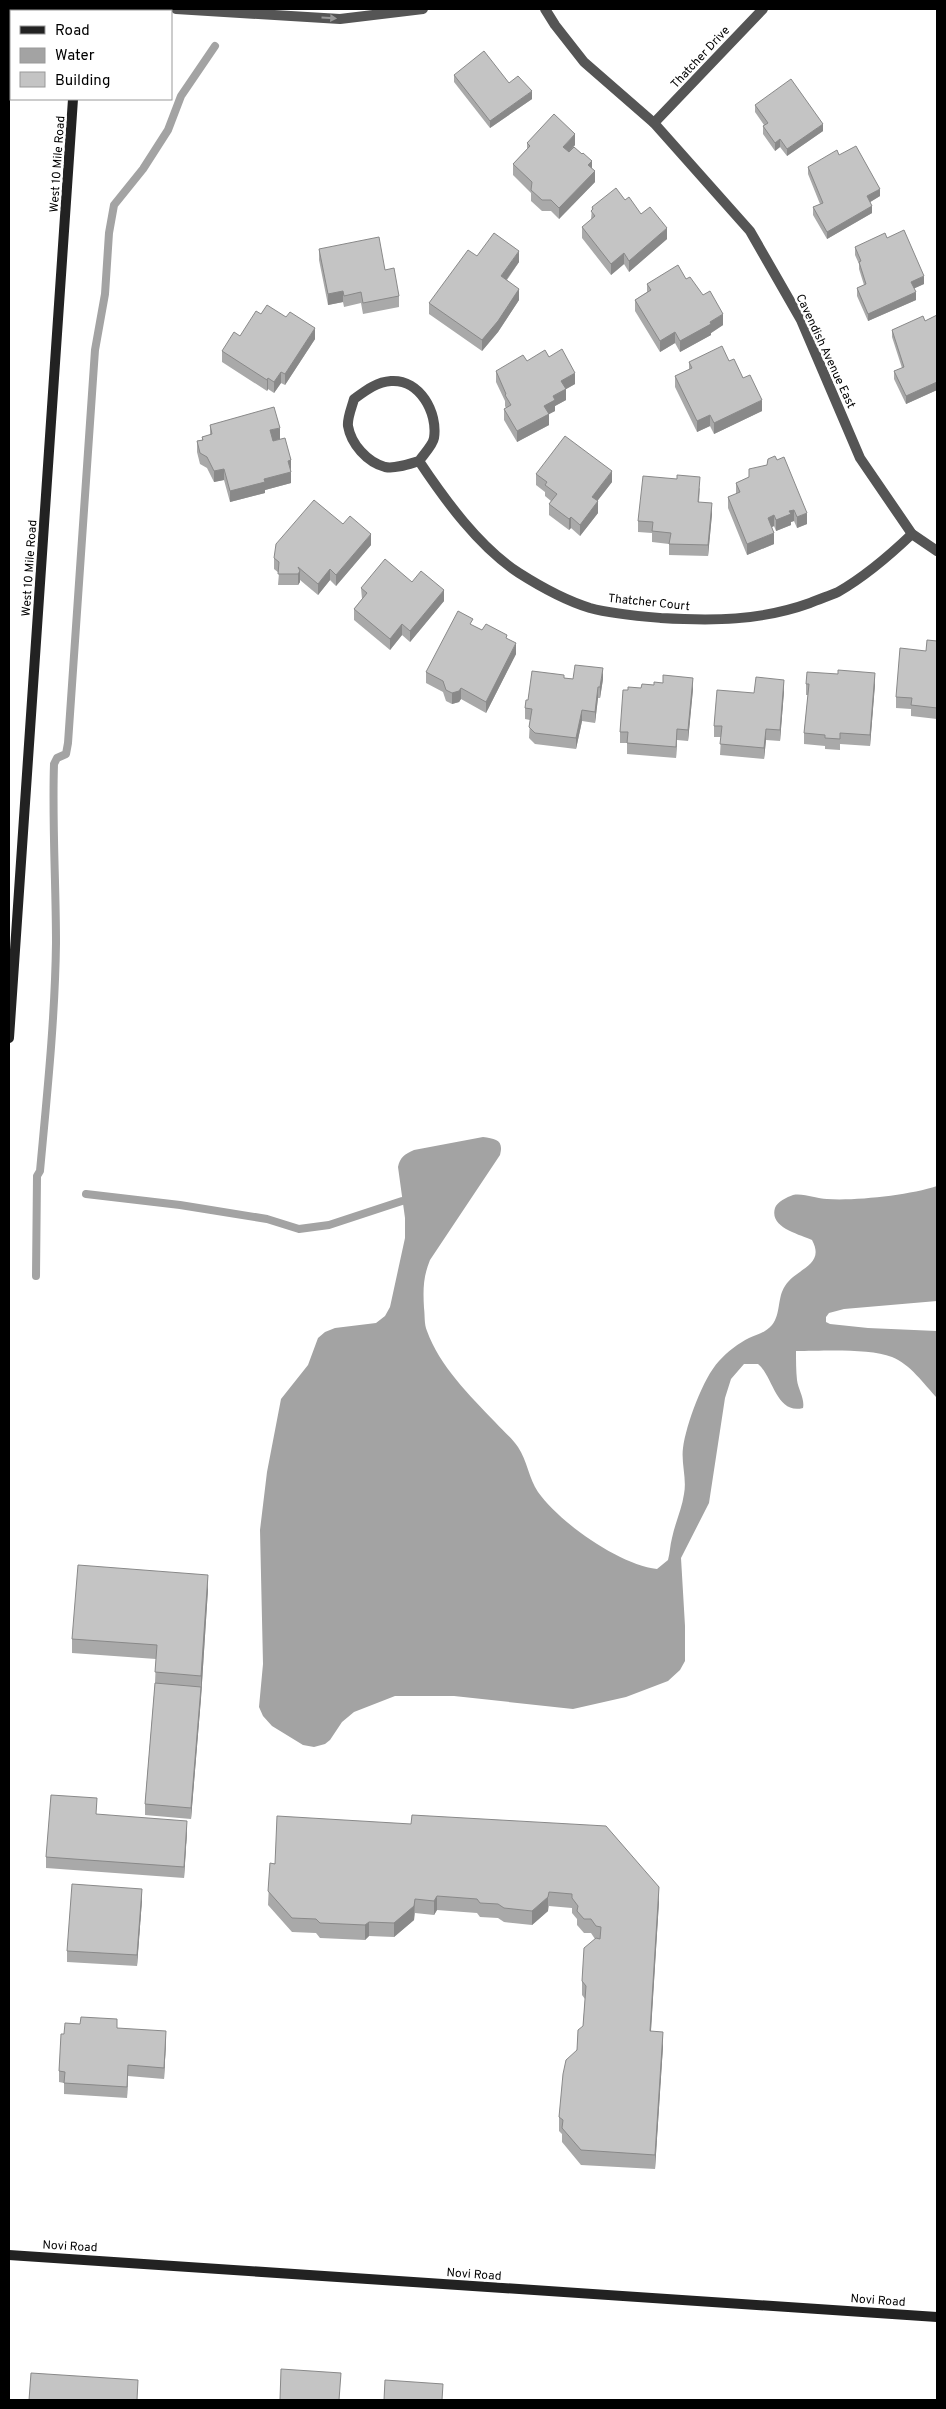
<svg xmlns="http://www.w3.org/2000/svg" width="946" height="2409" font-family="Overpass,sans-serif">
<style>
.water{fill:#a3a3a3}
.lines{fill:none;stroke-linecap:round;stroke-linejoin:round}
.stream{stroke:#a3a3a3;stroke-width:8}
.minor{stroke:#555;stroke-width:10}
.secondary{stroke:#222;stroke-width:10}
.wall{fill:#a9a9a9}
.shaded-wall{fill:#898989}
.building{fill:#c4c4c4;stroke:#898989}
.oneway{fill:#999}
.labels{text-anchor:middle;stroke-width:5;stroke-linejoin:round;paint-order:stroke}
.street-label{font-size:12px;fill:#000;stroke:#fff}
</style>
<rect width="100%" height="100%" fill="#fff"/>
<path class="water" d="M483 1137C496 1139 504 1140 500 1155L430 1260C423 1277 423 1290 424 1308 425 1315 424 1324 427 1331 439 1365 470 1396 495 1422 502 1430 512 1438 518 1447 527 1460 529 1479 538 1492 560 1523 620 1565 657 1569L668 1560C670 1553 670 1545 672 1538 675 1523 682 1509 684 1494 687 1479 681 1463 683 1448 686 1425 703 1378 719 1361 727 1352 739 1343 749 1338 758 1334 765 1333 772 1325 781 1314 777 1298 785 1286 796 1268 826 1266 812 1240 800 1234 769 1228 775 1208 777 1202 787 1197 793 1195 804 1193 817 1199 827 1199 856 1201 910 1195 937 1186V1301L844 1309 829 1313 826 1317V1322L830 1324 868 1328 937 1331V1398C924 1384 910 1364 892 1357 869 1348 822 1351 796 1351 796 1360 796 1371 797 1380 798 1389 805 1399 803 1408 776 1415 773 1376 758 1364H744L731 1379 725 1398 709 1503 681 1558 685 1626V1661L680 1670 668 1681 626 1697 573 1709 454 1696H395L354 1712 342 1722 330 1740 325 1744 314 1747 303 1745 272 1726 263 1716 259 1707 263 1664 260 1530 267 1472 281 1399 308 1365 318 1338 325 1332 335 1328 376 1323 385 1316 390 1307 405 1238V1218L398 1167C400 1157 405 1154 414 1150Z"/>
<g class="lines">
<g class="stream">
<path d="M86 1194 180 1205 267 1219 299 1229 329 1225 402 1201"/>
<path d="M36 1276 37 1176 40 1171C47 1095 55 1019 56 943 56 883 52 823 54 764L57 758 66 754 68 743 95 350 105 294 109 233 114 205 143 169 168 130 181 96 215 46"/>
</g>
<g class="minor">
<path d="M176 9 340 19 423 9"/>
<path d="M545 9 555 25 584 62 654 123 750 231 801 320 860 458 912 534 937 551"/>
<path d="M654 123 763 9"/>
<path d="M419 461C409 464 396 469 385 467 367 462 351 444 348 426 347 418 352 407 354 399 365 391 376 382 391 381 420 379 438 413 434 438 433 445 423 455 419 461 445 500 479 547 519 573 541 587 564 600 590 608 612 614 637 616 661 618 712 621 760 621 810 603 819 599 829 596 838 592 866 576 889 556 912 534"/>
</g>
<g class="secondary">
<path d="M79 11V9"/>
<path d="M9 1038 73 99"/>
<path d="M9 2255 937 2317"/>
</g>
</g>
<g class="wall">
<path d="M454 75 509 83 532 99 490 128 454 82Z"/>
<path d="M755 105 823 131 787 156 780 147 775 151 763 134V126L764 125 755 112Z"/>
<path d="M527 143 575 145 569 152 592 168 595 182 559 219 551 211H542L531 201V193L513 175V164L527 149Z"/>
<path d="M839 155 880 196 870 202 872 213 827 239 813 215V207L820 204 808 174V167Z"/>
<path d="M625 200 641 214 667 239 629 272 624 264 611 275 582 238V227L591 220 592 207Z"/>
<path d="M887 238 924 284 914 288 916 300 868 321 857 296V288L864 285 859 269V264L855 255V247Z"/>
<path d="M319 249 385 270 399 296V307L363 314 361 303 344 307 343 302 328 305 319 260Z"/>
<path d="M477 256 519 262 507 280 519 300 498 332 482 351 429 314V303Z"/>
<path d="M686 279 723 325 711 333V335L680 352 675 343 660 352 635 311V300L647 292V284Z"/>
<path d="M261 314 315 339 285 385 281 383 274 393 268 389 267 391 222 362V351L240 336Z"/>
<path d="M937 315V390L906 404 894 379V371L902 368 892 337V330L925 321Z"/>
<path d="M549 357 575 384 566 389V400L555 406V411L548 414 549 425 517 442 504 420V409L506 408 505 406V401L496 382V371Z"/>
<path d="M729 361 743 378 762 411 714 434 710 426 697 432 675 387V376L689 370V362Z"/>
<path d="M210 425 280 439 272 441 291 460V483L265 490V493L230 502 224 480 214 482 207 468 200 464 197 452V441L202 440V437L210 435Z"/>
<path d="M767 465 807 524 797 528 794 521 791 522V525L776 531 774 526 772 527 774 544 747 555 728 508V497L736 494V483L749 477Z"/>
<path d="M536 474 612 482 597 501 598 513 580 536 571 528 569 530 549 515V504L551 501 545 496V492L536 485Z"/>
<path d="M700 488 699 502 712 514 708 556 669 555V544L652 542V533L638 532V521Z"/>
<path d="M343 524 371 545 336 586 330 580 318 595 300 580V582L298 585H278L279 573 274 569V558Z"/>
<path d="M412 582 444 601 410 642 402 635 390 650 354 620V609L362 599 361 588Z"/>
<path d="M473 626 482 630 507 639 516 654 486 713 461 699 459 702 452 704 446 701 443 692 426 683V672Z"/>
<path d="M937 641V719L911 716V709L896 708V697L926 651Z"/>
<path d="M564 678 573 679H603L600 698H598L595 723 582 721 576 749 535 744 529 738 530 720 525 719V708L528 700Z"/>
<path d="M806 684H875L870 746 840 744V750L825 749V746L804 744V733L808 695H806Z"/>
<path d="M641 688 693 689 688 741 677 740 676 758 627 754V743H620V732L628 690Z"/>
<path d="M784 691 780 741 766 740 764 759 720 755 721 737H714V726L754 693Z"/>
<path d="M208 1589 201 1698 191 1819 145 1815V1804L155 1683 156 1659 72 1653V1639Z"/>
<path d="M96 1815 187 1832 184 1878 46 1868V1857Z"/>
<path d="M270 1863 659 1901 651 2031 663 2046 655 2169 581 2165 562 2142V2134L559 2131V2117L583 2026 585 1999 582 1995V1981L595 1939 591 1933H584L577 1925V1919L572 1913V1908L549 1906 548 1911 532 1925 504 1922 498 1918 480 1917 477 1913 437 1910 434 1915 415 1913 414 1920 394 1937 369 1936 365 1940 320 1938 316 1933 292 1932 268 1905Z"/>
<path d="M142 1900 137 1966 67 1962V1951Z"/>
<path d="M117 2028 166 2042 164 2079 128 2076 127 2098 64 2094V2083L59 2082V2071L64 2034Z"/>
</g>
<g class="shaded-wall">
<path d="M532 91V99L490 128V121Z"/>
<path d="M823 124V131L787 156V149Z"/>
<path d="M575 134V145L563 158V147Z"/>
<path d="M780 139V147L775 151V143Z"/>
<path d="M592 161V172L588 165Z"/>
<path d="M595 171V182L559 219V208Z"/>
<path d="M880 189V196L867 204V196Z"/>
<path d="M872 206V213L827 239V232Z"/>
<path d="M667 228V239L629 272V261Z"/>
<path d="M519 251V262L501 287V276Z"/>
<path d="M624 253V264L611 275V264Z"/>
<path d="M924 276V284L911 290V282Z"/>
<path d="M519 289V300L498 332 482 351V340Z"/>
<path d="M343 291V302L328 305V294Z"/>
<path d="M916 292V300L868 321V314Z"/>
<path d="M723 314V325L711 333V335L680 352V341Z"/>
<path d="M315 328V339L285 385V374Z"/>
<path d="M675 332V343L660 352V341Z"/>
<path d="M281 372V383L274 393V382Z"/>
<path d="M575 373V384L561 392V381Z"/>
<path d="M268 378V389L267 391V380Z"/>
<path d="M937 382V390L906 404V396Z"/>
<path d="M566 389V400L555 406V411L544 417V406L553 396Z"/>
<path d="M762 400V411L714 434V423Z"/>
<path d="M549 414V425L517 442V431Z"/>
<path d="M710 415V426L697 432V421Z"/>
<path d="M280 428V439L270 442V430Z"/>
<path d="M291 460V471L288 461Z"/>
<path d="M224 469V480L214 482V471Z"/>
<path d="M612 471V482L592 508V497Z"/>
<path d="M291 472V483L265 490V493L230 502V491L264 479Z"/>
<path d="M598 501V513L580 536V525Z"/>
<path d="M712 503V514L708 556V545Z"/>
<path d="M794 510V521L791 522V525L776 531V520L789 511Z"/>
<path d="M807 513V524L797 528V517Z"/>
<path d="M774 515V526L768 529V518Z"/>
<path d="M571 517V528L569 530V519Z"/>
<path d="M774 533V544L747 555V544Z"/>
<path d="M371 534V545L336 586V575Z"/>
<path d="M330 569V580L318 595V584Z"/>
<path d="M300 571V582L298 585V574Z"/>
<path d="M444 590V601L410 642V631Z"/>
<path d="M402 624V635L390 650V639Z"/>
<path d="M516 643V654L486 713V702Z"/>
<path d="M603 668V679L600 698V687Z"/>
<path d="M875 673V684L870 746V735Z"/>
<path d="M693 678V689L688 741V730Z"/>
<path d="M784 680V691L780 741V730Z"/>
<path d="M598 687V698L595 723V712Z"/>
<path d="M461 688V699L459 702 452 704V693Z"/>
<path d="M582 710V721L576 749V738Z"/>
<path d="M677 729V740L676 758V747Z"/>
<path d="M766 729V740L764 759V748Z"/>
<path d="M208 1575V1589L201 1698 191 1819V1808L201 1687V1676Z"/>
<path d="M187 1821V1832L184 1878V1867Z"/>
<path d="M659 1887V1901L650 2045V2031Z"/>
<path d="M142 1889V1900L137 1966V1955Z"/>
<path d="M437 1896V1910L434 1915V1901Z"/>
<path d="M548 1897V1911L532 1925V1911Z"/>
<path d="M415 1899 414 1920 394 1937V1923Z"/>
<path d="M369 1922V1936L365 1940V1925Z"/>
<path d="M166 2031V2042L164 2079V2068Z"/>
<path d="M663 2032V2046L655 2169V2155Z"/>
<path d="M128 2065V2076L127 2098V2087Z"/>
</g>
<g class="building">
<path d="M484 51 509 83 518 76 532 91 490 121 454 75Z"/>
<path d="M791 79 823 124 787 149 780 139 775 143 763 126 768 123 755 105Z"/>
<path d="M554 114 575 134 563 147 569 152 574 147 582 154 583 153 592 161 588 165 595 171 559 208 551 200H542L531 190 532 182 513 164 530 146 527 143Z"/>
<path d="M856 146 880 189 867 196 872 206 827 232 813 207 823 203 808 167 837 150 839 155Z"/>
<path d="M616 188 625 200 629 197 641 214 650 207 667 228 629 261 624 253 611 264 582 227 595 216 591 211 593 209 592 207Z"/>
<path d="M904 230 924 276 911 282 916 292 868 314 857 288 866 284 859 262 861 261 855 247 885 233 887 238Z"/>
<path d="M494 233 519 251 501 276 519 289 498 321 482 340 429 303 468 250 477 256Z"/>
<path d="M379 237 385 270 394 268 399 296 363 303 361 292 344 296 343 291 328 294 319 249Z"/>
<path d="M678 265 686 279 690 277 703 295 710 291 723 314 710 322 711 324 680 341 675 332 660 341 635 300 651 290 647 284Z"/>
<path d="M267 305 286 317 290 312 315 328 285 374 281 372 274 382 268 378 267 380 222 351 234 332 240 336 256 311 261 314Z"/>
<path d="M937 315V382L906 396 894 371 904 367 892 330 923 316 925 321Z"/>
<path d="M722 346 729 361 734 359 743 378 750 375 762 400 714 423 710 415 697 421 675 376 692 368 689 362Z"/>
<path d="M562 349 575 373 561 381 566 389 553 396 555 400 544 406 549 414 517 431 504 409 511 405 505 395 506 394 496 371 523 355 527 361 545 350 549 357Z"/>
<path d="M274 407 280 428 270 430 273 441 285 438 291 460 288 461 291 472 264 479 265 482 230 491 224 469 214 471 207 457 200 453 197 441 203 440 202 437 212 434 210 425Z"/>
<path d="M565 436 612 471 592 497 598 501 580 525 571 517 569 519 549 504 557 494 545 485 547 482 536 474Z"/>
<path d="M775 456 777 460 784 457 807 513 797 517 794 510 789 511 791 514 776 520 774 515 768 518 774 533 747 544 728 497 740 492 736 483 749 477V469L767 465 768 459Z"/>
<path d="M677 475 700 477 698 502 712 503 708 545 669 544 671 533 652 531 653 522 638 521 643 476 677 479Z"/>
<path d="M314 500 343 524 350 516 371 534 336 575 330 569 318 584 298 567 300 571 298 574H278L279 562 274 558 276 544Z"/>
<path d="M385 559 412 582 421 571 444 590 410 631 402 624 390 639 354 609 367 593 361 588Z"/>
<path d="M458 611 473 619 470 624 482 630 486 624 507 635 506 638 516 643 486 702 461 688 459 691 452 693 446 690 443 681 426 672Z"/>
<path d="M927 640 937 641V708L911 705 912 698 896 697 900 648 926 651Z"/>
<path d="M575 665 603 668 600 687H598L595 712 582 710 576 738 535 733 529 727 532 709 525 708 526 700H528L532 671 564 675V678L573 679Z"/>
<path d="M838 670 875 673 870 735 840 733V739L825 738V735L804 733 809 684H806L807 672 838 674Z"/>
<path d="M663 675 693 678 688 730 677 729 676 747 627 743 628 732H620L623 690H628V687L641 688 642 684 654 685V682L663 683Z"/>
<path d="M756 677 784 680 780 730 766 729 764 748 720 744 722 726H714L717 690 754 693Z"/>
<path d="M78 1565 208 1575 201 1676 155 1672 157 1645 72 1639Z"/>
<path d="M155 1683 201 1687 191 1808 145 1804Z"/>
<path d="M51 1795 97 1798 96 1814 187 1821 184 1867 46 1857Z"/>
<path d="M412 1815 606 1826 659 1887 650 2031 663 2032 655 2155 581 2150 562 2128 563 2120 559 2117 563 2074 566 2060 577 2050 578 2030 583 2026 586 1986 582 1981 584 1948 596 1938 600 1939 601 1927 596 1926 591 1919H584L577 1911 578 1906 572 1898V1894L549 1892 548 1897 532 1911 504 1908 498 1904 480 1903 477 1899 437 1896 434 1901 415 1899 414 1906 394 1923 369 1922 365 1925 320 1923 316 1919 292 1918 268 1891 270 1863 275 1864 277 1816 411 1824Z"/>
<path d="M72 1884 142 1889 137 1955 67 1951Z"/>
<path d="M81 2017 117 2019V2028L166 2031 164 2068 128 2065 127 2087 64 2083 65 2072 59 2071 61 2034H64L65 2023 80 2024Z"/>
<path d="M281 2369 341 2373 339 2400H280Z"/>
<path d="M31 2373 138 2380 137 2400H29Z"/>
<path d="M385 2380 443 2384 442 2400H384Z"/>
</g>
<defs><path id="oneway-solid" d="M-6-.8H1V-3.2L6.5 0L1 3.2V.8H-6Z" transform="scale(1.25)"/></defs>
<use class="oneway" href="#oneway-solid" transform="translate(329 18) rotate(3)"/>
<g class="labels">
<g class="street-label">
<text transform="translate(700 57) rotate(-47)" y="4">Thatcher Drive</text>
<text transform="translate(57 164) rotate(-86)" y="4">West 10 Mile Road</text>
<text transform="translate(826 351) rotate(65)" y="4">Cavendish Avenue East</text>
<text transform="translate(29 568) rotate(-86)" y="4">West 10 Mile Road</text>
<text transform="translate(649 602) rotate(6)" y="4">Thatcher Court</text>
<text transform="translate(70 2246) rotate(3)" y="4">Novi Road</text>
<text transform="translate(474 2274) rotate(4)" y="4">Novi Road</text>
<text transform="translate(878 2300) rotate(4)" y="4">Novi Road</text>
</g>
</g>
<rect width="946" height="2409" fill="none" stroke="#000000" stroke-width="20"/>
<rect x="10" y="10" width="162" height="90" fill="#ffffff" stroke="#999999"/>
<rect x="20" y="26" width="25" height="8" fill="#222222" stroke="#999999"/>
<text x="55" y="35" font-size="15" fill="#000000">Road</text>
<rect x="20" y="48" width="25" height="15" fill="#a3a3a3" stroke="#999999"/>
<text x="55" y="60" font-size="15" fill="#000000">Water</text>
<rect x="20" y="72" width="25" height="15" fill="#c4c4c4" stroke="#999999"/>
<text x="55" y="85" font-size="15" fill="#000000">Building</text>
</svg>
